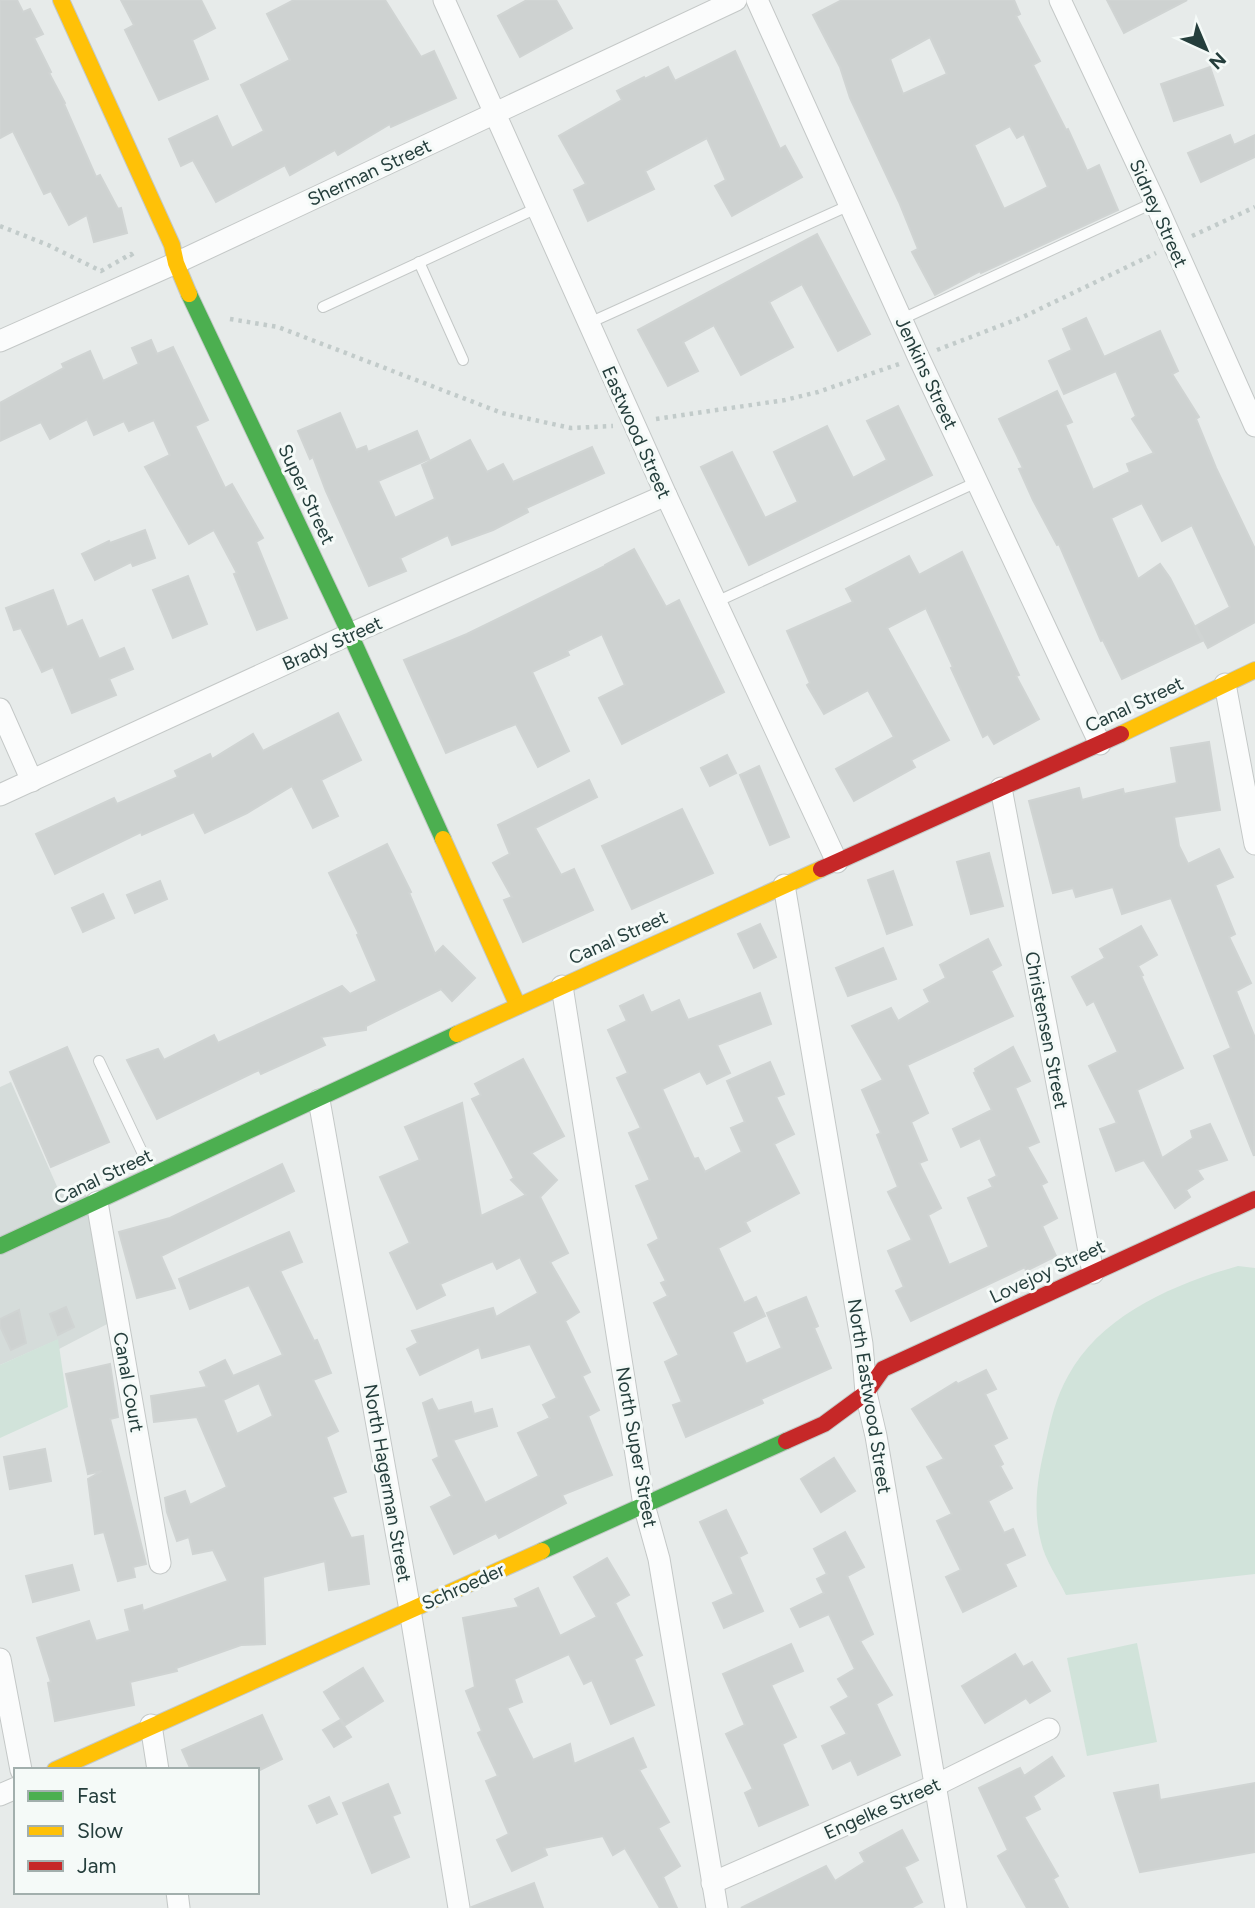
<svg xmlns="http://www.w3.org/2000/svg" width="1255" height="1908" font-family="Figtree,sans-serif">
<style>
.built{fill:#d5dcda}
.green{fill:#d1e3da}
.building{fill:#ced2d1;stroke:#d0d4d3;stroke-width:2;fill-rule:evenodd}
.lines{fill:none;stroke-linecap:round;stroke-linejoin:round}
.lane-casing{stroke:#c4c8c7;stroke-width:12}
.street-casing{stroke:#c4c8c7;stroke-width:23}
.fast-casing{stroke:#c3c9c7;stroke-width:18}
.slow-casing{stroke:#c3c9c7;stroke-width:18}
.jam-casing{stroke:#c3c9c7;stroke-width:18}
.path{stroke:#c2cbca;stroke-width:4.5;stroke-dasharray:3.5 5;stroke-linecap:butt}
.lane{stroke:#fbfcfc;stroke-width:10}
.street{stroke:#fbfcfc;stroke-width:21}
.fast{stroke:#4caf50;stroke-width:16}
.slow{stroke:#ffc107;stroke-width:16}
.jam{stroke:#c62828;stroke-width:16}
.labels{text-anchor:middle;stroke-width:6;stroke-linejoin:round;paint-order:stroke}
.street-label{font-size:19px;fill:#253e3c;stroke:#f5faf8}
</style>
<rect width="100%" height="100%" fill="#e7ebea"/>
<path class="built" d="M11 1082 59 1191 83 1182 113 1321 59 1349 57 1340 0 1365V1087Z"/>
<g class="green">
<path d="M1238 1266 1255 1268V1574L1066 1595C1058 1578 1045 1560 1041 1542 1032 1508 1038 1475 1046 1442 1051 1419 1056 1397 1068 1376 1101 1315 1174 1284 1238 1266Z"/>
<path d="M58 1339 68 1407 0 1438V1365Z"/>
<path d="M1137 1643 1157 1742 1087 1756 1067 1658Z"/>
</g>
<g class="building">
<path d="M0 0H17L23 12 30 9 43 34 34 38 51 72 49 73 65 103 64 104 96 177 100 175 118 209 121 208 127 233 94 242 87 215 69 225 51 191 44 194 13 131 0 138Z"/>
<path d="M121 0H201L215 28 192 40 208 79 159 100 125 30 134 25Z"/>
<path d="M294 0H385L421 57 434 51 456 98 391 127 390 124 338 155 335 150 290 175 285 165 216 202 193 160 181 166 169 139 217 116 232 148 264 131 241 85 290 60 267 14Z"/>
<path d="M527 0H556L572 28 520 57 498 16Z"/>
<path d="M842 0H1014L1020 14 1016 16 1040 61 1033 65 1066 130 1068 129 1087 171 1099 165 1118 210 981 273 980 271 935 295 912 252 918 249 899 202 850 98 840 67 813 15ZM930 37 947 74 903 94 890 59ZM1010 126 1017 138 1024 134 1048 187 1004 209 974 145Z"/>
<path d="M1107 0H1187L1124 33Z"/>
<path d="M735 51 780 149 785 146 802 177 732 216 715 186 726 180 707 138 645 171 654 189 588 221 574 190 586 184 559 136 622 100 617 91 644 77 645 79 668 67 675 81Z"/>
<path d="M1210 67 1223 105 1174 121 1161 84Z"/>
<path d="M1230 135 1234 145 1255 135V157L1201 182 1188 153Z"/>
<path d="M817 234 870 334 838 351 802 284 769 302 793 347 741 375 714 325 683 342 698 371 668 386 638 330Z"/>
<path d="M1086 318 1104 357 1160 331 1178 371 1172 374 1199 417 1196 419 1216 468 1255 549V622L1208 648 1196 626 1230 607 1192 525 1162 541 1142 503 1111 518 1138 579 1160 564 1170 578 1202 641 1122 679 1103 640 1101 641 1059 544 1057 545 1033 500 1019 469 1023 468 999 419 1057 391 1072 422 1065 425 1093 490 1130 472 1127 464 1154 453 1132 419 1136 416 1116 371 1064 394 1049 361 1072 350 1063 329Z"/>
<path d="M151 340 157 354 173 347 208 420 195 426 225 488 232 484 263 538 256 542 287 618 257 630 234 574 237 573 214 530 189 544 145 467 170 455 154 420 129 431 124 421 94 435 87 419 50 439 41 422 0 441V403L64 368 62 364 90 351 103 381 139 364 132 348Z"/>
<path d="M898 406 932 475 749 565 701 467 732 452 765 518 798 502 774 452 827 426 853 478 887 460 867 421Z"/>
<path d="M340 413 356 450 366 446 368 452 417 431 429 459 378 481 395 518 435 499 422 465 470 440 487 472 503 464 513 482 592 447 604 473 526 508 528 512 493 530 452 545 448 535 400 558 406 571 369 586 326 491 313 457 310 459 298 431Z"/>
<path d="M145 530 155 558 133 566 131 562 95 580 82 554 109 541 110 543Z"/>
<path d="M634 549 666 607 679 600 724 692 622 744 599 698 625 685 602 634 567 651 569 655 532 672 569 751 538 767 516 724 446 753 404 660 467 634 605 566V565Z"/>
<path d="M962 552 1019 675 1016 676 1039 719 994 744 988 734 983 737 951 668 953 667 926 608 887 628 949 740 911 760 915 767 854 801 836 769 894 737 868 690 824 714 807 685 810 683 787 631 853 602 846 589 909 556 919 575Z"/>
<path d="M188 576 207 624 173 638 153 590Z"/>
<path d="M53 590 67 627 82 620 99 659 124 648 133 669 109 679 116 695 72 713 53 667 42 672 21 628 14 630 6 608Z"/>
<path d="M338 713 361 760 321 780 338 816 313 828 292 786 247 813 205 833 194 812 142 835 141 832 55 874 36 834 114 798 117 804 178 777 175 771 210 754 212 759 253 734 263 751Z"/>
<path d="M1209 742 1220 810 1174 817 1179 846 1188 864 1219 849 1233 877 1215 885 1235 934 1229 937 1251 983 1236 991 1255 1038 1254 1156 1214 1056 1231 1048 1171 898 1122 914 1113 887 1076 897 1073 888 1053 893 1029 801 1079 788 1082 800 1123 789 1124 794 1177 783 1171 748Z"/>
<path d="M727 755 736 773 710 786 701 768Z"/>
<path d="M759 766 789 837 770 845 740 775Z"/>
<path d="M589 780 597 797 535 828 561 875 574 869 593 910 523 942 504 900 512 897 493 863 510 854 498 825Z"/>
<path d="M682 809 713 873 632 909 602 846Z"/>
<path d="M387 844 411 892 409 893 435 954 443 946 475 978 452 1001 441 989 366 1026V1030L321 1037 325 1045 261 1074 259 1070 157 1119 127 1060 158 1049 164 1060 214 1035 218 1043 342 986 350 994 377 981 357 935 359 934 329 873Z"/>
<path d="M989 853 1003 906 971 914 957 862Z"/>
<path d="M893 871 912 925 887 934 868 880Z"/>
<path d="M160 881 167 899 135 913 127 895Z"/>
<path d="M103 894 114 918 83 932 72 908Z"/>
<path d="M760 924 776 957 754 968 738 934Z"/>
<path d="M1141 926 1157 955 1138 966 1143 975 1141 976 1183 1068 1137 1090 1162 1158 1193 1138 1191 1131 1210 1124 1227 1160 1197 1170 1203 1179 1186 1190 1190 1197 1175 1208 1144 1160 1116 1171 1100 1129 1117 1123 1089 1066 1118 1052 1094 1001 1087 1005 1072 977 1105 958 1100 949Z"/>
<path d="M988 939 1001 965 991 971 1013 1016 907 1065 928 1113 911 1122 927 1160 919 1163 941 1208 928 1215 949 1265 989 1247 968 1198 993 1187 989 1180 997 1176 980 1138 961 1147 953 1129 992 1110 974 1073 976 1072 975 1069 1013 1047 1030 1081 1015 1088 1039 1142 1027 1147 1047 1182 1041 1185 1057 1218 1042 1226 1056 1256 1026 1271 1025 1267 911 1321 896 1291 904 1287 888 1251 912 1240 888 1192 898 1187 877 1135 881 1133 862 1090 883 1080 852 1026 891 1008 898 1021 930 1002 924 990 946 978 940 965Z"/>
<path d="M883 948 896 979 848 996 836 968Z"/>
<path d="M760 993 771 1024 717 1045 730 1073 707 1084 700 1071 662 1089 694 1159 698 1158 705 1172 742 1152 731 1128 745 1122 727 1081 770 1062 784 1094 776 1097 794 1134 774 1144 799 1193 745 1222 750 1231 718 1248 744 1303 756 1297 765 1316 732 1332 746 1364 782 1348 767 1313 806 1297 818 1326 814 1328 831 1368 761 1399 763 1403 686 1437 673 1405 682 1402 665 1362 679 1355 654 1303 668 1296 661 1283 666 1281 648 1245 659 1239 636 1186 650 1180 629 1133 641 1128 617 1078 628 1073 608 1030 627 1021 620 1006 643 995 651 1013 679 1000 688 1020Z"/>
<path d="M67 1047 109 1142 51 1167 10 1072Z"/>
<path d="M523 1059 564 1136 531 1153 557 1180 540 1197 568 1253 550 1262 579 1312 565 1321 590 1372 582 1376 599 1410 588 1416 612 1475 562 1495 566 1503 499 1538 496 1533 454 1554 431 1507 452 1496 433 1460 439 1457 423 1403 432 1399 438 1411 471 1402 474 1414 492 1409 497 1426 453 1440 485 1503 539 1476 518 1433 550 1418 543 1405 557 1398 530 1344 482 1358 479 1347 420 1375 407 1349 418 1343 412 1331 493 1308 496 1317 538 1293 520 1257 497 1269 493 1261 440 1284 445 1295 417 1309 390 1253 410 1243 380 1177 420 1160 405 1127 462 1103 481 1216 526 1195 511 1180 514 1178 472 1099 481 1095 475 1084Z"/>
<path d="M282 1164 294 1191 161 1256 175 1288 137 1298 119 1232 170 1218Z"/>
<path d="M289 1232 302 1262 280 1271 314 1341 317 1340 331 1373 313 1380 338 1431 326 1437 346 1492 332 1497 351 1538 363 1536 369 1584 329 1590 325 1561 263 1577 265 1644 241 1645 176 1668 177 1671 130 1682 134 1705 55 1721 48 1683 51 1682 37 1638 89 1621 96 1641 130 1631 125 1610 142 1605 143 1611 228 1581 213 1550 193 1554 189 1537 177 1541 167 1512 165 1498 185 1491 190 1505 227 1487 197 1417 154 1422 151 1396 207 1387 200 1372 225 1360 233 1376 283 1355 249 1285 190 1309 179 1279ZM259 1383 273 1416 237 1434 223 1400Z"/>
<path d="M66 1307 74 1327 58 1335 50 1314Z"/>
<path d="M19 1310 26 1343 11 1350 0 1326V1319Z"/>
<path d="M110 1364 118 1417 110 1419 146 1564 133 1567 135 1577 118 1581 104 1532 95 1534 88 1479 102 1471 88 1474 66 1374Z"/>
<path d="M986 1370 996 1389 985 1394 1007 1438 993 1445 1003 1464 1000 1466 1012 1488 988 1501 1004 1533 1013 1529 1025 1555 1005 1564 1016 1586 963 1612 946 1577 961 1570 937 1521 952 1514 927 1467 944 1459 912 1409 956 1382 958 1384Z"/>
<path d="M45 1449 51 1481 10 1489 4 1457Z"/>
<path d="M834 1458 855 1491 821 1512 801 1479Z"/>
<path d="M726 1510 747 1553 739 1557 763 1611 724 1628 713 1603 734 1594 700 1522Z"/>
<path d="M845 1532 864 1567 847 1576 873 1634 860 1641 892 1695 876 1704 900 1755 858 1775 851 1760 833 1769 822 1746 847 1734 831 1707 849 1697 838 1679 855 1669 829 1614 800 1627 791 1609 824 1593 817 1579 827 1574 814 1549Z"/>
<path d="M607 1558 629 1595 615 1603 642 1655 634 1659 654 1705 611 1724 592 1680 584 1684 569 1654 514 1679 522 1702 507 1708 533 1760 570 1744 574 1764 633 1738 646 1767 639 1770 669 1822 658 1828 680 1866 663 1877 677 1908H660L625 1848 613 1855 603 1836 544 1848 547 1855 512 1871 497 1840 509 1834 486 1781 498 1776 478 1733 482 1731 466 1691 475 1687 463 1618 519 1607 515 1599 538 1588 560 1636 597 1617 574 1577Z"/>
<path d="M72 1565 79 1590 33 1602 26 1576Z"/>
<path d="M791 1644 803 1671 771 1685 796 1737 782 1744 808 1805 759 1826 745 1793 753 1789 726 1734 745 1725 723 1674Z"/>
<path d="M1015 1654 1023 1667 1032 1662 1050 1691 1030 1703 1026 1698 985 1723 962 1686Z"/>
<path d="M363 1668 383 1701 345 1725 324 1692Z"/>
<path d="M262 1715 282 1759 260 1770H191L182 1750Z"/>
<path d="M340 1720 351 1737 334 1747 323 1730Z"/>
<path d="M1052 1757 1064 1776 1033 1796 1040 1809 1024 1817 1058 1876 1053 1879 1068 1908H1027L998 1856 1008 1850 979 1788 1020 1768 1024 1776Z"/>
<path d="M1255 1783V1852L1140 1872 1114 1793 1158 1785 1160 1800Z"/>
<path d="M388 1784 400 1813 392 1816 409 1857 372 1873 343 1803Z"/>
<path d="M329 1797 337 1814 317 1823 309 1806Z"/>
<path d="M902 1830 918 1860 904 1867 922 1902 911 1908H741L826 1866 835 1881 865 1862 860 1853Z"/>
<path d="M534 1883 543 1908H473L472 1907Z"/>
</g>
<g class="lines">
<defs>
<g id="lane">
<path d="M419 262 463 360"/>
<path d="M323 307 537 208"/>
<path d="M902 319 1155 202"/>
<path d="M589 323 850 205"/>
<path d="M716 602 977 482"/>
<path d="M99 1061 152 1173"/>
</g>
<g id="street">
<path d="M444 0 666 495 837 862"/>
<path d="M757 0 918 356 1100 744"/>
<path d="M1060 0 1155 202 1255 426"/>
<path d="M0 341 176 263 736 0"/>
<path d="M1225 684 1255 844"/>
<path d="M0 709 32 781"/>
<path d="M1001 788 1093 1273"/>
<path d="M0 795 350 634 666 495"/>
<path d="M784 885 862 1344 866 1393 876 1436 956 1908"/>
<path d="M562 986 644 1505 659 1559 717 1908"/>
<path d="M319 1100 410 1610 459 1908"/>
<path d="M97 1202 160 1563"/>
<path d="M0 1659 21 1770"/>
<path d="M151 1725 158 1770"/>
<path d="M0 1795 16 1788"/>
<path d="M712 1883 936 1785 1049 1729"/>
<path d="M177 1892 179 1908"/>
</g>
<g id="fast">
<path d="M189 294 350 634 443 839"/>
<path d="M0 1246 457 1034"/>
<path d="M542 1551 786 1441"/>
</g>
<g id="slow">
<path d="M61 0 172 245 176 263 189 294"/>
<path d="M1121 734 1255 670"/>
<path d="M443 839 518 1006"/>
<path d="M457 1034 821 869"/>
<path d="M55 1770 542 1551"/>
</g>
<g id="jam">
<path d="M821 869 1121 734"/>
<path d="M786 1441 824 1424 866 1393 883 1369 1255 1199"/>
</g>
</defs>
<use href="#lane" class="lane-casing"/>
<use href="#street" class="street-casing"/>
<use href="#fast" class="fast-casing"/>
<use href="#slow" class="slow-casing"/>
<use href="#jam" class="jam-casing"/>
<g class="path">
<path d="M0 226 48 245 101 271 131 254 135 260"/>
<path d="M1192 236 1255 207"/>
<path d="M230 319 278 327 502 413 571 428 613 426"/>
<path d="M937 350 1023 317 1156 253"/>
<path d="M656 419 785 400 818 392 899 364"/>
</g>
<use href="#lane" class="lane"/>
<use href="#street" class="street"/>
<use href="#fast" class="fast"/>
<use href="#slow" class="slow"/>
<use href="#jam" class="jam"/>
</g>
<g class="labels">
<g class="street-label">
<text transform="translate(369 172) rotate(-25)" y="7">Sherman Street</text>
<text transform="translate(1159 213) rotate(66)" y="7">Sidney Street</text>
<text transform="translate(927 373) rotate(65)" y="7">Jenkins Street</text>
<text transform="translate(637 432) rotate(66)" y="7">Eastwood Street</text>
<text transform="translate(307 494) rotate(65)" y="7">Super Street</text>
<text transform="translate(332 643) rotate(-24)" y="7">Brady Street</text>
<text transform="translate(1134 704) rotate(-25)" y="7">Canal Street</text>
<text transform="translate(618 937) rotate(-24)" y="7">Canal Street</text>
<text transform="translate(1047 1030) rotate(79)" y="7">Christensen Street</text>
<text transform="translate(103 1176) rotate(-25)" y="7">Canal Street</text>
<text transform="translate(1047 1271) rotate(-25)" y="7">Lovejoy Street</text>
<text transform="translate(129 1382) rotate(80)" y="7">Canal Court</text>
<text transform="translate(870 1396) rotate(81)" y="7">North Eastwood Street</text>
<text transform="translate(637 1447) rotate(80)" y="7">North Super Street</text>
<text transform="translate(388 1483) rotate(80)" y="7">North Hagerman Street</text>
<text transform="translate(463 1586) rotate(-24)" y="7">Schroeder</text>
<text transform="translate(882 1808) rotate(-24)" y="7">Engelke Street</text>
</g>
</g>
<rect x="14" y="1768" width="245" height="126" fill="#f5faf8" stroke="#a2afad" stroke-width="2"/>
<rect x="28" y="1791" width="35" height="10" fill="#4caf50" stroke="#a2afad" stroke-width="2"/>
<text x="77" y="1803" font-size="21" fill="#253e3c">Fast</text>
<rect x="28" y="1826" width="35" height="10" fill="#ffc107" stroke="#a2afad" stroke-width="2"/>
<text x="77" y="1838" font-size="21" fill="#253e3c">Slow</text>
<rect x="28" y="1861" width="35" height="10" fill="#c62828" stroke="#a2afad" stroke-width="2"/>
<text x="77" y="1873" font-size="21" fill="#253e3c">Jam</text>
<g transform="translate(1206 49) rotate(136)" stroke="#f5faf8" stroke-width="5" paint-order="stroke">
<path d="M0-5L12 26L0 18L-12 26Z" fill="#253e3c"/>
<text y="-10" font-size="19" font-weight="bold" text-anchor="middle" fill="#253e3c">N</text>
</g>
</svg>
